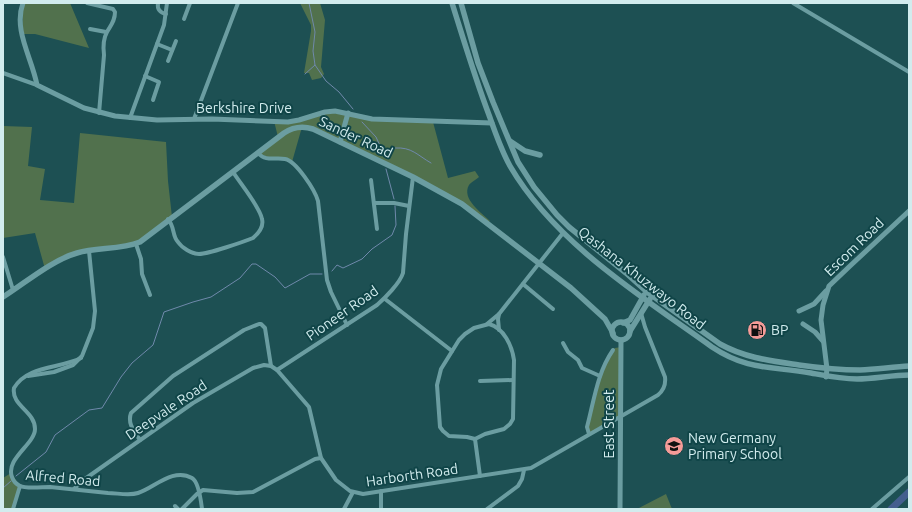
<svg xmlns="http://www.w3.org/2000/svg" width="912" height="512" font-family="Ubuntu,sans-serif">
<style>
.green{fill:#51714d}
.lines{fill:none;stroke-linecap:round;stroke-linejoin:round}
.stream{stroke:#6f89ab;stroke-width:1}
.river{stroke:#445e8e;stroke-width:7}
.minor{stroke:#6b9da1;stroke-width:4}
.tertiary{stroke:#6b9da1;stroke-width:5}
.secondary{stroke:#6b9da1;stroke-width:5.5}
.labels{text-anchor:middle;stroke-width:4;stroke-linejoin:round;paint-order:stroke}
.street-label{font-size:14px;fill:#d2ecee;stroke:#104548}
.poi-label{font-size:14px;fill:#d2ecee;stroke:#104548;text-anchor:start}
</style>
<rect width="100%" height="100%" fill="#1d5053"/>
<g class="green">
<path d="M23 3H70L89 48 35 34H22Z"/>
<path d="M300 3H320L325 20 321 67 324 74 321 78 312 80 309 73H304L311 31V25Z"/>
<path d="M325 112 357 116 433 122 448 178 475 171 479 177C476 180 471 182 469 185 461 199 482 213 490 221L486 224 462 204 317 131 302 127 292 162 290 160 272 159 258 153 278 137 274 121H288Z"/>
<path d="M3 126 32 127 28 166 45 169 40 200 74 203 80 133 166 142 168 181 172 217 141 242 79 253 45 269 35 233 3 238Z"/>
<path d="M621 347V416L589 434 587 430 600 376 613 350 615 348Z"/>
<path d="M11 473 20 486 13 509H3V478Z"/>
<path d="M666 494 672 509H637Z"/>
</g>
<g class="lines">
<g class="stream">
<path d="M315 65 326 81 339 92 353 109"/>
<path d="M305 74 315 65 313 51 315 32 309 3"/>
<path d="M362 122 376 137 382 150C387 150 391 148 395 148 412 147 417 155 431 163"/>
<path d="M382 150 383 155"/>
<path d="M386 169 394 199"/>
<path d="M332 271 337 265 343 268 362 259 372 249 392 235 396 225 395 206"/>
<path d="M16 476 46 452 55 435 89 410 102 408 121 377 132 363 153 345 164 312 193 302 211 297 240 278 252 264H256L275 277 285 288 310 274H322"/>
<path d="M3 488 11 481"/>
</g>
<path class="river" d="M891 509 909 492"/>
<g class="minor">
<path d="M87 3 113 9 115 12C115 21 111 25 107 32 103 39 103 47 104 55L99 113"/>
<path d="M158 3C157 9 160 13 166 14"/>
<path d="M793 3 909 72"/>
<path d="M184 19 190 3"/>
<path d="M90 29 106 32"/>
<path d="M157 44 172 50"/>
<path d="M168 61 176 41"/>
<path d="M3 73 37 85"/>
<path d="M145 76 159 82 153 100"/>
<path d="M130 118 164 25 167 3"/>
<path d="M194 119 238 3"/>
<path d="M258 153C266 162 275 157 285 159 296 161 315 190 318 201L327 280 331 292 347 325"/>
<path d="M371 180 377 229"/>
<path d="M374 203H394L409 206"/>
<path d="M168 219C175 227 172 236 178 242 182 248 192 254 199 254 208 254 243 242 253 238 259 233 264 227 262 219 260 207 240 183 233 172"/>
<path d="M136 244 141 259 142 274 150 295"/>
<path d="M3 257 13 290"/>
<path d="M523 284 553 309"/>
<path d="M385 299 452 351"/>
<path d="M487 324 499 314 563 233"/>
<path d="M489 324C504 328 512 346 514 360L513 419 510 424 504 429 485 434 475 439 467 437 449 436 443 431 440 427 437 385 441 369 459 340 465 334 474 328Z"/>
<path d="M499 330 498 319 499 314"/>
<path d="M563 343 568 352 578 360 582 368 600 376"/>
<path d="M81 358C59 369 28 365 14 388 11 406 35 411 35 429 35 444 5 459 12 477 13 480 16 484 20 486 26 489 42 487 50 487 69 489 88 491 108 493 117 493 129 496 138 493 154 488 173 467 192 478 199 482 201 501 202 509"/>
<path d="M277 370 377 305C385 298 400 283 403 273L406 234 413 177"/>
<path d="M28 376 54 372 73 365 82 356 93 328 95 311 89 251"/>
<path d="M480 381 513 380"/>
<path d="M589 434 587 427C594 401 597 373 613 350"/>
<path d="M475 439 480 476"/>
<path d="M140 440C135 432 127 424 131 413L173 376 244 330 259 324H261L265 328 271 366"/>
<path d="M74 489 82 481 193 403 253 368 264 365 271 366 277 370 309 407 321 458 336 480 350 491 363 494 531 468 658 395C664 390 666 385 665 377L645 327 641 313"/>
<path d="M381 491V509"/>
<path d="M175 506 178 509"/>
<path d="M13 509 20 486"/>
<path d="M182 509 197 494 203 490 237 493 253 492 315 459 321 458"/>
<path d="M344 509 353 492"/>
<path d="M487 509 518 486 522 479 524 470"/>
<path d="M872 509 909 477"/>
</g>
<g class="tertiary">
<path d="M23 3C13 30 32 58 37 85L84 108 115 116 157 120 212 119 288 122 299 120 325 112 335 111 372 119 492 123"/>
<path d="M340 142 348 113"/>
<path d="M799 311 814 304 826 291"/>
<path d="M803 324 815 332 823 341"/>
<path d="M826 377 827 369 821 320 823 305 829 286 850 266 909 211"/>
<path d="M620 509 621 340"/>
</g>
<g class="secondary">
<path d="M452 3C464 41 475 78 489 115 495 132 501 150 510 166 555 243 641 296 712 347 748 371 772 366 811 373 827 376 841 379 857 379 874 379 892 375 909 375"/>
<path d="M461 3 478 63 493 102 518 162 534 187 557 215 569 227 626 273 647 292 720 344C745 358 772 361 799 365 820 368 840 370 860 370 877 369 893 367 909 366"/>
<path d="M510 141 525 151 540 155"/>
<path d="M3 297C25 283 52 260 77 253 97 247 120 250 140 242L284 133C293 127 303 126 313 129L413 177 462 204 571 288 605 319 613 333"/>
<circle cx="621" cy="331" r="9"/>
<path d="M623 323 630 320 644 295"/>
<path d="M630 331 650 299"/>
</g>
</g>
<defs>
<symbol id="fuel-disc" viewBox="-11 -11 22 22"><circle r="9.5" fill="#f59b98" stroke="#104548"/><path d="M-5.5-6h7V0h2V4h1.3V-2.5L3-4.5l.8-.8L6-3V5H2.5V1h-1V6h-7ZM-4.2-4.7v3.2H.2V-4.7Z" fill="#111"/></symbol>
<symbol id="school-disc" viewBox="-11 -11 22 22"><circle r="9.5" fill="#f59b98" stroke="#104548"/><path d="M0-5L7-2L0 1L-7-2ZM-4 1L0 2.5L4 1V4Q0 6-4 4Z" fill="#111"/></symbol>
</defs>
<g fill-rule="evenodd">
<use href="#fuel-disc" x="746" y="319" width="22" height="22"/>
<use href="#school-disc" x="663" y="435" width="22" height="22"/>
</g>
<g class="labels">
<g class="street-label">
<text x="244" y="113">Berkshire Drive</text>
<text transform="translate(356 137) rotate(25)" y="5">Sander Road</text>
<text transform="translate(854 247) rotate(-44)" y="5">Escom Road</text>
<text transform="translate(642 278) rotate(38)" y="5">Qashana Khuzwayo Road</text>
<text transform="translate(342 313) rotate(-35)" y="5">Pioneer Road</text>
<text transform="translate(166 410) rotate(-34)" y="5">Deepvale Road</text>
<text transform="translate(609 424) rotate(-90)" y="5">East Street</text>
<text transform="translate(412 475) rotate(-8)" y="5">Harborth Road</text>
<text transform="translate(63 478) rotate(5)" y="5">Alfred Road</text>
</g>
<g class="poi-label">
<text x="771" y="335">BP</text>
<text x="688" y="443">New Germany<tspan x="688" dy="16">Primary School</tspan></text>
</g>
</g>
<rect width="912" height="512" fill="none" stroke="#d2ecee" stroke-width="8"/>
</svg>
